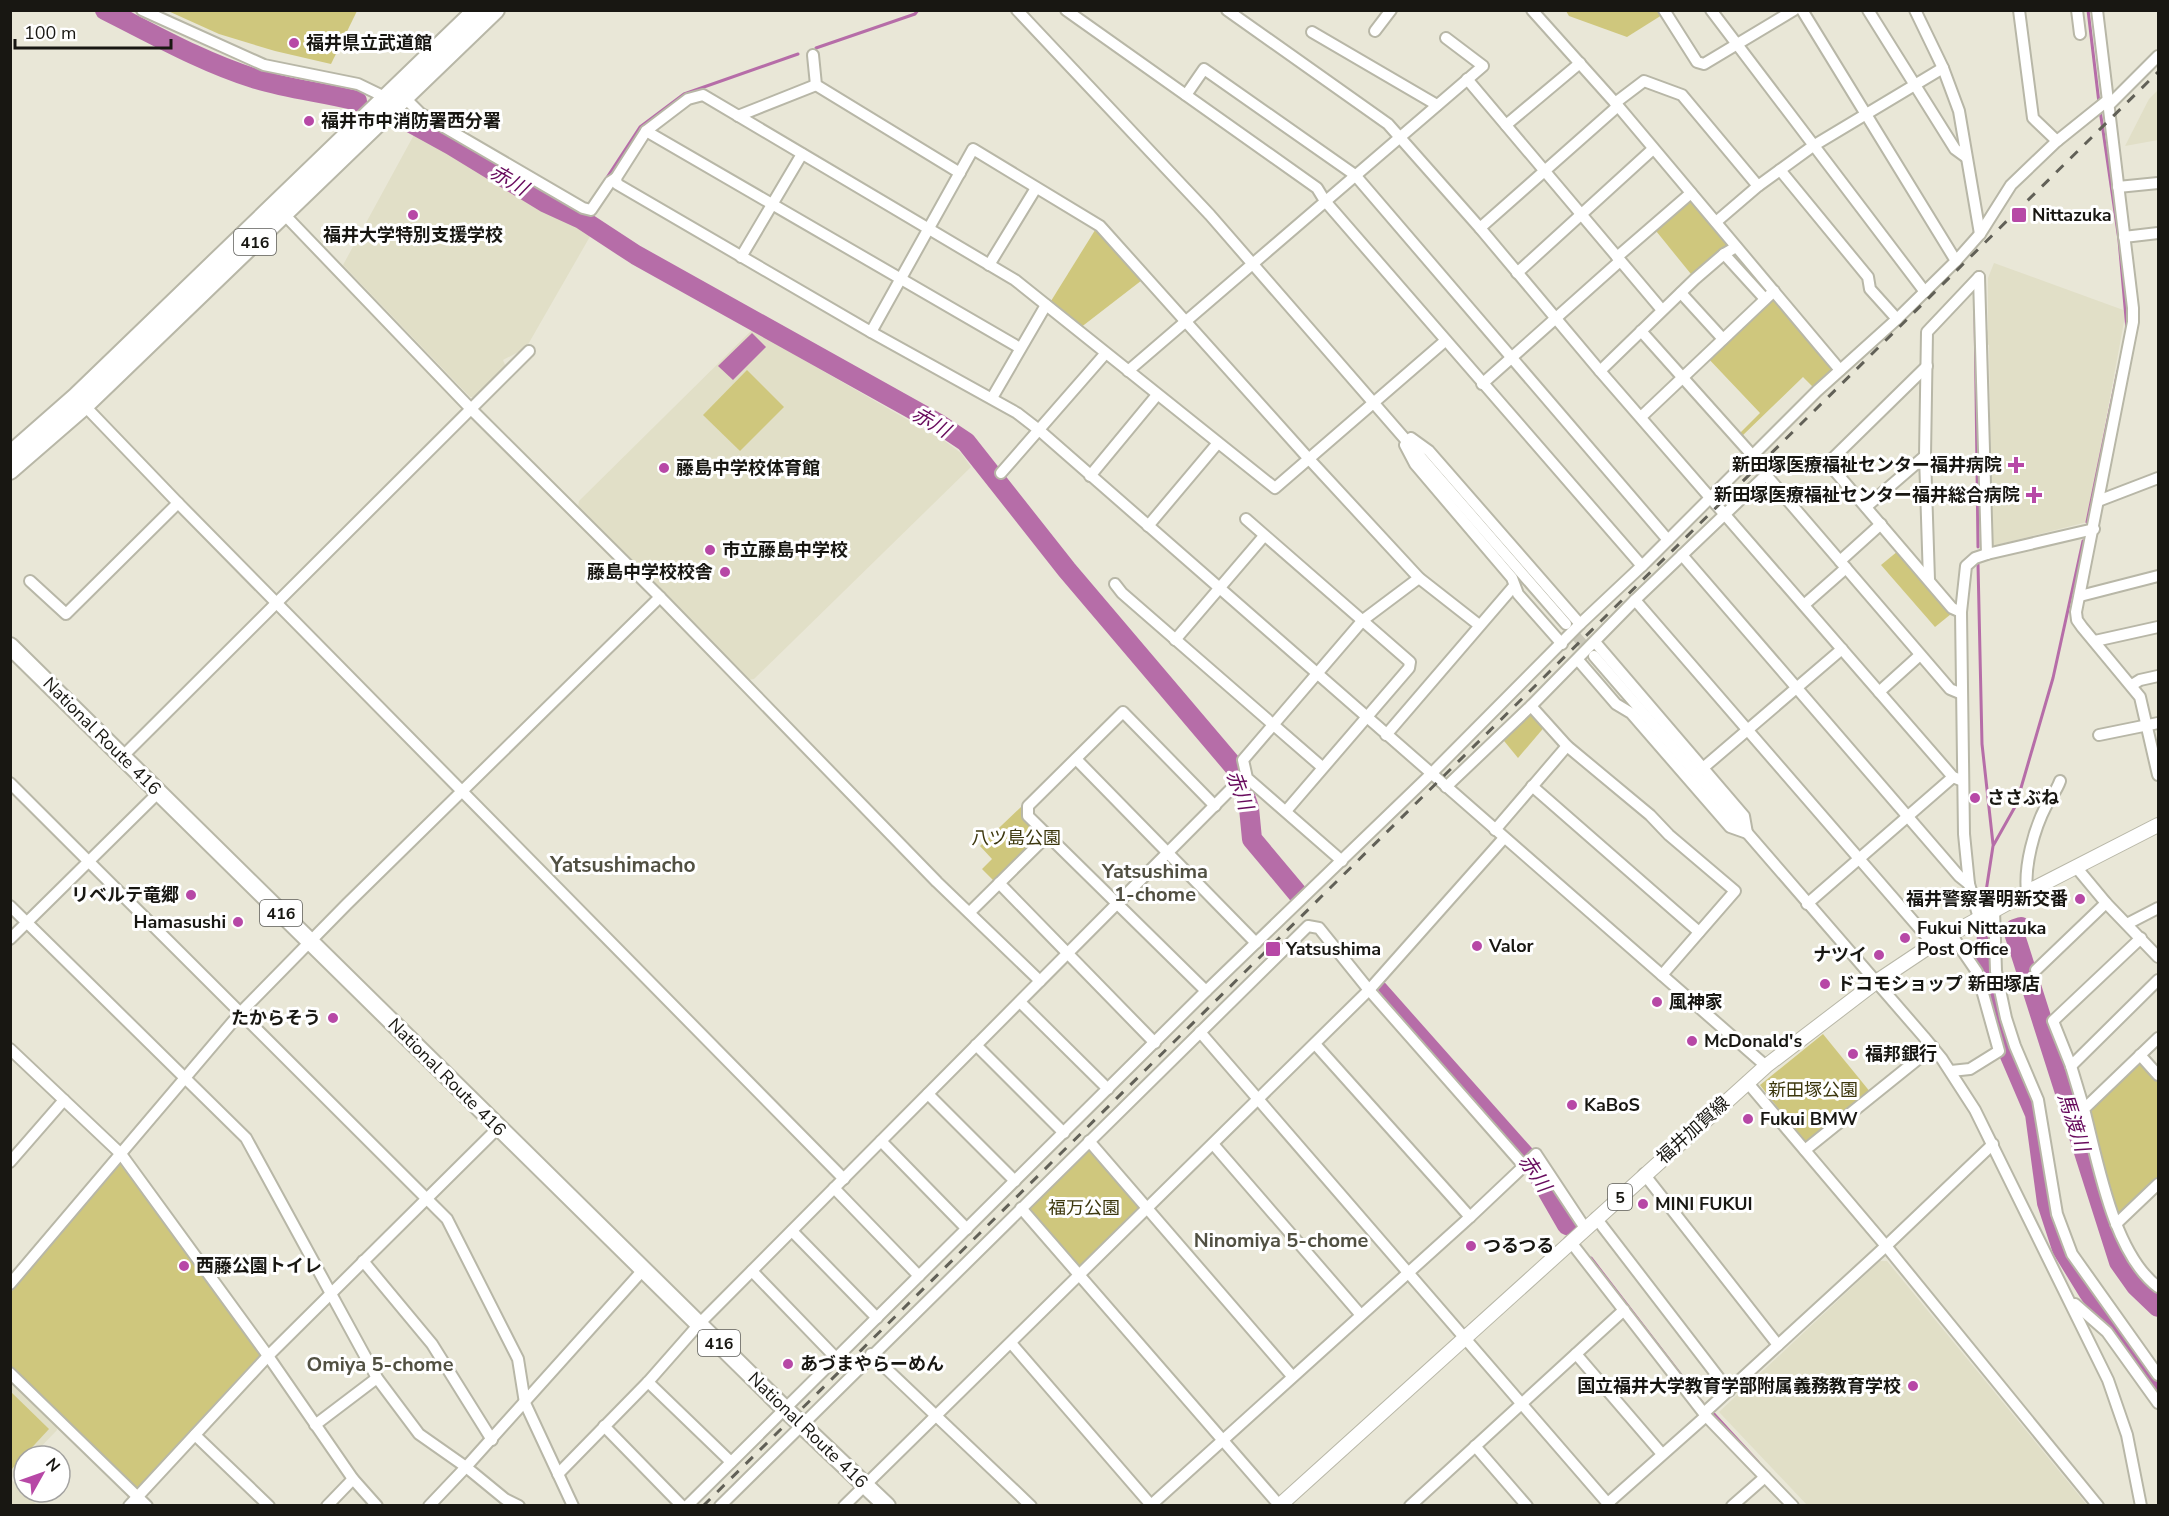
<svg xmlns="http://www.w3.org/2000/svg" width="2169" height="1516" font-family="'Nunito Sans','Noto Sans JP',sans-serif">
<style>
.built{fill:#e1dfc7}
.green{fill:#cfc77d}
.water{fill:#b66da8}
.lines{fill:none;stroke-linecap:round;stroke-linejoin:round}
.stream{stroke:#b66da8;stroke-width:3}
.river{stroke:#b66da8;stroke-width:20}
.minor-tunnel{stroke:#cac8b9;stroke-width:10;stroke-dasharray:10 5;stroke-linecap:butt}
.minor-casing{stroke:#b8b7a7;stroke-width:14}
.major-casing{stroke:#b8b7a7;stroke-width:16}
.highway-casing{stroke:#b8b7a7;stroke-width:20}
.minor{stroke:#fff;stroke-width:10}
.major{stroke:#fff;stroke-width:14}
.highway{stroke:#fff;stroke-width:16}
.rail{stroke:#616057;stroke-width:3;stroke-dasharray:10 10;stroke-linecap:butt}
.poi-dot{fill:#b748a6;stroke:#fff;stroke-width:2}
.labels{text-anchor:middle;stroke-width:6;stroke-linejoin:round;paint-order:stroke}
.shield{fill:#fff;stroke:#5d5d59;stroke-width:1.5}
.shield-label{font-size:16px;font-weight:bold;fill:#181712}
.poi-label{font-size:18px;font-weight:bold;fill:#181712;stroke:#fff;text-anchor:start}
.street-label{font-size:18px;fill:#181712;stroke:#fff}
.park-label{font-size:18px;fill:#3c370d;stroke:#fff}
.water-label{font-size:20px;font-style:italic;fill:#670a5c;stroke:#fff}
.neighbourhood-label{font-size:20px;font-weight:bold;fill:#515042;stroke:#fff}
.quarter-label{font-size:21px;font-weight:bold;fill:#515042;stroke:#fff}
</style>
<rect width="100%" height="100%" fill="#e9e7d7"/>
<g class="built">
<path d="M2158 90V140L2125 146 2149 99Z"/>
<path d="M415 133 592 233 526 348 503 360 506 367 473 397H470L343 265Z"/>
<path d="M1994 263 2126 311 2087 522 1992 546 1989 345 1984 343 1988 329V278Z"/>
<path d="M752 330 946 442 961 453 971 467 754 679 748 680 578 507 579 501Z"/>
<path d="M1880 1261H1887L2087 1505H1807L1719 1412Z"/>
<path d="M10 1381 56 1425 57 1430 32 1456H24V1465L12 1477V1480L37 1505H11Z"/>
</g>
<g class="green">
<path d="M1658 10 1662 15 1627 37 1569 16 1566 11Z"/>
<path d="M168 11H357L331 64 275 51 219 34Z"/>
<path d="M1691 193 1736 247 1695 279 1652 226Z"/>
<path d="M1097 227 1146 277 1080 328 1051 301Z"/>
<path d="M1774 291 1840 370 1817 391 1803 377 1741 437 1738 435 1760 413 1705 355Z"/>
<path d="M747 370 784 407 740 451 703 415Z"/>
<path d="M1898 551 1951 614 1935 627 1881 565Z"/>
<path d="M1531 706 1547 724 1518 758 1500 736Z"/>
<path d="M1021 807 1048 835 995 882 982 869 992 859 980 846Z"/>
<path d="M1823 1034 1871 1093 1806 1144 1760 1085Z"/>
<path d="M2140 1055 2158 1075V1184L2116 1224 2084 1109Z"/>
<path d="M1089 1141 1148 1208 1080 1275 1021 1208Z"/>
<path d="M120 1164 266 1353 137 1489 11 1366V1292Z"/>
<path d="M10 1391 49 1429 11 1470H10Z"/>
</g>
<path class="water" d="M752 333 766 347 733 380 718 366Z"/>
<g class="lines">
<g class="stream">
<path d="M2088 10 2099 103"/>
<path d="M816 48 915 14 918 10"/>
<path d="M2100 110 2119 240 2127 329"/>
<path d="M606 179 640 127 684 94 798 54"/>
<path d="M581 219 582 217"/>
<path d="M1975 309 1978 547"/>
<path d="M2087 522 2118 371"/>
<path d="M1978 564 1982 744 1993 844"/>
<path d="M1985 898 1993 846 2016 805 2053 678 2083 541"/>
<path d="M1591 1258 1704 1405"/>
<path d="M1714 1414 1758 1462"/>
</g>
<g class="river">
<path d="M105 10C153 34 202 62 253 78 287 89 322 92 357 101"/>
<path d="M402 118 451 145 546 203 581 219 636 255 939 424 966 442 1067 570 1236 769 1249 808 1252 839 1298 894"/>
<path d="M2021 927 2015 929 2014 933 2018 945 2119 1262 2136 1286 2158 1307"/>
<path d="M1987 929 1986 963 1999 1030 2035 1114 2047 1203 2062 1249 2089 1293 2158 1389"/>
<path d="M1378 990 1530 1161 1567 1225"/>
</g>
<path class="minor-tunnel" d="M1566 625 1592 654"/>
<defs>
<g id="minor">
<path d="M142 10 264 65 358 84 391 100"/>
<path d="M1017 10 1210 215 1566 624"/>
<path d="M1066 10 1317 188 1325 201 1642 566"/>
<path d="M1227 10 1388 124 1480 228 1600 371 1953 777 1963 781"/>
<path d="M1532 10 1618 106 1840 370"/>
<path d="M1664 10 1697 62 1704 64 1794 10"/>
<path d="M1711 10 1925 292"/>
<path d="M1802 10 1956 261"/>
<path d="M1868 10 1955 149 1966 157"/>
<path d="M1915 10 1943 68 1959 111 1980 234"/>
<path d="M2019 10 2033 118 2057 141"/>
<path d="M2077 10 2080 34"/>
<path d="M2097 10 2133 308V322L2076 612 2077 620 2082 627 2140 697 2158 775"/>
<path d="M1375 31 1391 10"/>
<path d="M1312 32 1437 105"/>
<path d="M813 55 816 85 960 173"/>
<path d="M1467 79 1662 310"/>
<path d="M1186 95 1204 69 1355 175 1668 540"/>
<path d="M405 98 420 113 583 208 591 210 610 182 616 178"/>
<path d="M1615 103 1644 81 1682 95 1758 186"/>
<path d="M2108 106 2158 56"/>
<path d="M738 116 816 85"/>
<path d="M1506 125 1580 63"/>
<path d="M646 131 1020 348"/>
<path d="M1780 170 1868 277 1870 289 1897 319"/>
<path d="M2118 187 2158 183"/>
<path d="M280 210 472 410 660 597 937 882 1040 981"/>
<path d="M1716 222 1758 186 1813 146 1943 68"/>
<path d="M1480 228 1618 106"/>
<path d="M2124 237 2158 233"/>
<path d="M1724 254 1765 299"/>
<path d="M741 257 802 154"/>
<path d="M1617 257 1691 193"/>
<path d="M989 265 1036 188"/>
<path d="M1517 273 1653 149"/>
<path d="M1979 277 1987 554"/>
<path d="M1681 293 1723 339"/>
<path d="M1641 331 1752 455"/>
<path d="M871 332 973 149 1100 226 1309 459 1419 578 1479 625"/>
<path d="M1445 341 1275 488 1015 280 703 95 688 99 646 131 616 178 617 184 871 332 1017 413 1039 430 1766 1066"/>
<path d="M1927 366 1828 463 1952 608 1961 612"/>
<path d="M1128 371 1483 66 1446 38"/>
<path d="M1600 371 1695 279 1724 254 1736 247"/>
<path d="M1482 384 1620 261"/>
<path d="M992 398 1046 305"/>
<path d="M82 403 178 503 844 1179"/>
<path d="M1641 417 1774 291"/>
<path d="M1411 438 1429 451 1580 624"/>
<path d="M1405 445 1415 464 1512 578 1518 594 1562 644"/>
<path d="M1001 473 1105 354"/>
<path d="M1090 476 1157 395"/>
<path d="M2098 501 2158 478"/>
<path d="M1866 507 1925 456"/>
<path d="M1246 519 1410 662 1409 668 1286 811"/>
<path d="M1148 526 1217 444"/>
<path d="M1682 555 1959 876 1969 884"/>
<path d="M1840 561 1881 524"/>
<path d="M1929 580 1925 456 1927 332 1979 277"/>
<path d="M30 581 66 614 178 503"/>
<path d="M1115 584 1122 593 1322 767"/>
<path d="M2080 596 2158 576"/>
<path d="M1635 600 1933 944"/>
<path d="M1804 605 1846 568"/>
<path d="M1175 640 1264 536"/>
<path d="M2095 641 2158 627"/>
<path d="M1594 656 1924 1037 1942 1059 1975 1110 2108 1380 2127 1435 2141 1506"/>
<path d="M1578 660 1616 704 1631 713 1730 827 1747 833 1744 816 1595 642"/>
<path d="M2132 685 2140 680 2158 676"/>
<path d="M1879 692 1920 655"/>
<path d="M1531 706 1567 746 1650 815 1669 835 1735 891 1662 975"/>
<path d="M1386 735 1514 586"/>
<path d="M2099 735 2158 723"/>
<path d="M123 756 529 351"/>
<path d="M1076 759 1256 943"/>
<path d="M1703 768 1842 649"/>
<path d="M10 783 447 1219 518 1359 525 1403 573 1506"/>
<path d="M1532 786 1699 932"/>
<path d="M1446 787 1531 706 1635 600 1766 475 1950 689 1962 694"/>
<path d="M1495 830 1567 746"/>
<path d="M1342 861 1247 778 1243 760 1363 620 1419 578"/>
<path d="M2076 867 2106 903 2158 957"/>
<path d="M999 883 1155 1043"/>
<path d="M2027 892C2024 866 2034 829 2046 806 2051 797 2057 790 2060 781"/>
<path d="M1807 904 1953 777"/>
<path d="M10 906 246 1138 377 1378 419 1434 466 1467 505 1499 519 1506"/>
<path d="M1994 910 1996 971 2006 1018 2015 1046 2038 1100 2057 1214 2072 1254 2158 1375"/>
<path d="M970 912 1048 835"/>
<path d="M1979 918 1969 884 1964 834 1961 612 1966 566 1975 558 1987 554 2094 529"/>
<path d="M2127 924 2158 908"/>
<path d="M10 939 159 792"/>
<path d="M2036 970 2106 903"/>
<path d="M1206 991 1028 816V806L1123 712 1215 806"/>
<path d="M1020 1002 1108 1089"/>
<path d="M1200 1032 1610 1506"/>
<path d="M2158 1038 2084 1109C2098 1162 2113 1253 2158 1287"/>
<path d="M1315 1044 1470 1217"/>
<path d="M976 1045 1064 1133"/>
<path d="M10 1049 121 1154 266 1353 353 1479 377 1506"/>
<path d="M2140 1055 2158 1075"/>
<path d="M2071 1066 2158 980"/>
<path d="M1951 1071 1970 1069 1999 1051 1977 972 1951 934"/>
<path d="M1747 1082 1886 1246 2098 1506"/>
<path d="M928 1094 1015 1181"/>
<path d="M2084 1109 2071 1066 2053 1021 2141 938"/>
<path d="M881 1141 967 1229"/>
<path d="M1089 1141 1292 1376"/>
<path d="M1213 1144 1360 1314"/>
<path d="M1805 1150 1933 1047"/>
<path d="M10 1162 64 1100"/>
<path d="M1524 1166 1536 1154 1585 1228"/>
<path d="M1644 1174 1778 1345"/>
<path d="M834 1188 919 1276"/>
<path d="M1021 1208 1280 1506"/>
<path d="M1596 1218 1729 1391"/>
<path d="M2116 1224 2158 1184"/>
<path d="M792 1231 877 1318"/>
<path d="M1570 1241 1706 1416 1793 1506"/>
<path d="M363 1261 432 1344 492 1440"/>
<path d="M752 1271 836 1358"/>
<path d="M10 1284 241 1012 347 904 660 597"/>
<path d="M2075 1304 2107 1332 2158 1403"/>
<path d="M1011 1343 1151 1505"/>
<path d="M871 1354 1031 1506"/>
<path d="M1576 1354 1662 1454"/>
<path d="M10 1373 147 1506"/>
<path d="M648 1382 731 1462"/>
<path d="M1704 1413 1886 1246 1993 1144"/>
<path d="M315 1425 377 1378"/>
<path d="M604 1426 682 1506"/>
<path d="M195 1435 269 1506"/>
<path d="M1475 1446 1527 1506"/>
<path d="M558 1474 648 1382 699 1324 1230 790"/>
<path d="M1608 1503 1706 1416"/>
<path d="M129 1506 268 1356 498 1128"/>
<path d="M327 1506 353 1479"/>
<path d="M429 1506 466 1467 643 1270"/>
<path d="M687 1506 1206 991 1431 774 1580 624 1646 562 1817 391 1897 319 1956 261 1980 234 2011 185 2057 141 2108 100"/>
<path d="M720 1506 1308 926 1319 928 1369 990 1524 1166 1470 1217 1150 1506"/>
<path d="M844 1506 1369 990 1504 838"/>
<path d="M1410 1506 1624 1310"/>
<path d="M1732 1506 1765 1477"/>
</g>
<path id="major" d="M1279 1506 1766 1066 1876 982 1933 944 2033 889 2158 825"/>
<g id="highway">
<path d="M10 454 76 396 476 10"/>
<path d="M10 471 85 406 496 10"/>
<path d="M10 646 785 1409 887 1506"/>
</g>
</defs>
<use href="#minor" class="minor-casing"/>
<use href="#major" class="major-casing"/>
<use href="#highway" class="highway-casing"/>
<use href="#minor" class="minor"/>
<use href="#major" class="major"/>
<use href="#highway" class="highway"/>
<path class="rail" d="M703 1506 2158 72"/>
</g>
<g class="poi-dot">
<circle cx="294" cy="43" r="6"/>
<circle cx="309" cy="121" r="6"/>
<circle cx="413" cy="215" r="6"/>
<rect x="2011" y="207" width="16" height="16" rx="3"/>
<path d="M2013 456h6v6h6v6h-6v6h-6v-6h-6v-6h6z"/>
<circle cx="664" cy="468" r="6"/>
<path d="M2031 486h6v6h6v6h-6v6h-6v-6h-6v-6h6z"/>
<circle cx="710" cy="550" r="6"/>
<circle cx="725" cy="572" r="6"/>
<circle cx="1975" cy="798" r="6"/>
<circle cx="191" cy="895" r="6"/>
<circle cx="2080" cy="899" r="6"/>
<circle cx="238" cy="922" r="6"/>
<circle cx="1905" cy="938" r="6"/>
<circle cx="1477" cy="946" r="6"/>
<rect x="1265" y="941" width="16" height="16" rx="3"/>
<circle cx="1879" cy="955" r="6"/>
<circle cx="1825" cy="984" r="6"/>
<circle cx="1657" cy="1002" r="6"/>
<circle cx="333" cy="1018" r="6"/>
<circle cx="1692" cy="1041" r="6"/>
<circle cx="1853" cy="1054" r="6"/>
<circle cx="1572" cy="1105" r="6"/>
<circle cx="1748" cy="1119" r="6"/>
<circle cx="1643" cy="1204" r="6"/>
<circle cx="1471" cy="1246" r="6"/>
<circle cx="184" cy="1266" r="6"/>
<circle cx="788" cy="1364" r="6"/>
<circle cx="1913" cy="1386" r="6"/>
</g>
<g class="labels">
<g class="shield">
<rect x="234" y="229" width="42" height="26" rx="4.5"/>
<rect x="260" y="900" width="42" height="26" rx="4.5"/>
<rect x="1608" y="1184" width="24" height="26" rx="4.5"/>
<rect x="698" y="1330" width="42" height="26" rx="4.5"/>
</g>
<g class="shield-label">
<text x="255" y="248">416</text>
<text x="281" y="919">416</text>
<text x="1620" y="1203">5</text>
<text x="719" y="1349">416</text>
</g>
<g class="poi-label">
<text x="306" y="49">福井県立武道館</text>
<text x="321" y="127">福井市中消防署西分署</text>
<text x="2032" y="221">Nittazuka</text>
<text x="413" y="241" text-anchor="middle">福井大学特別支援学校</text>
<text x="2002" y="471" text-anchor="end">新田塚医療福祉センター福井病院</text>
<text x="676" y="474">藤島中学校体育館</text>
<text x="2020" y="501" text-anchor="end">新田塚医療福祉センター福井総合病院</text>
<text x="722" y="556">市立藤島中学校</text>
<text x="713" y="578" text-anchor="end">藤島中学校校舎</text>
<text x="1987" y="804">ささぶね</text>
<text x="179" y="901" text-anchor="end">リベルテ竜郷</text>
<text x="2068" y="905" text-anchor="end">福井警察署明新交番</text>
<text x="226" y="928" text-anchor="end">Hamasushi</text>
<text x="1917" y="934">Fukui Nittazuka<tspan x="1917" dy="21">Post Office</tspan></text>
<text x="1489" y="952">Valor</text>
<text x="1286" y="955">Yatsushima</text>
<text x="1867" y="961" text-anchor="end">ナツイ</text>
<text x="1837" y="990">ドコモショップ 新田塚店</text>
<text x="1669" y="1008">風神家</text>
<text x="321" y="1024" text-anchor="end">たからそう</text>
<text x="1704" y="1047">McDonald's</text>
<text x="1865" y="1060">福邦銀行</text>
<text x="1584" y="1111">KaBoS</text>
<text x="1760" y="1125">Fukui BMW</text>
<text x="1655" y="1210">MINI FUKUI</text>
<text x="1483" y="1252">つるつる</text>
<text x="196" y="1272">西藤公園トイレ</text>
<text x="800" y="1370">あづまやらーめん</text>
<text x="1901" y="1392" text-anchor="end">国立福井大学教育学部附属義務教育学校</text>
</g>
<g class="street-label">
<text transform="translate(102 736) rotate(45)" y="6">National Route 416</text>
<text transform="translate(447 1077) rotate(45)" y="6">National Route 416</text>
<text transform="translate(1693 1130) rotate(-42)" y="6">福井加賀線</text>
<text transform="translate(808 1430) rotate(44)" y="6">National Route 416</text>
</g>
<g class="park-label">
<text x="1016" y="844">八ツ島公園</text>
<text x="1813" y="1096">新田塚公園</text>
<text x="1084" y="1214">福万公園</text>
</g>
<g class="water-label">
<text transform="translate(509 180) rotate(30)" y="7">赤川</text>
<text transform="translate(931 422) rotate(30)" y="7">赤川</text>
<text transform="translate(1240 790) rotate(70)" y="7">赤川</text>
<text transform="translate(2074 1122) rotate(72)" y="7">馬渡川</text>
<text transform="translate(1535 1173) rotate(56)" y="7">赤川</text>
</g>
<g class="neighbourhood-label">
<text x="1155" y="878">Yatsushima<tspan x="1155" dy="23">1-chome</tspan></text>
<text x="1281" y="1247">Ninomiya 5-chome</text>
<text x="380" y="1371">Omiya 5-chome</text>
</g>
<g class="quarter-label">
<text x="623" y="872">Yatsushimacho</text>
</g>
</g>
<rect width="2169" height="1516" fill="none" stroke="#181712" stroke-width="24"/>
<g transform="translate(42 1474) rotate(50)"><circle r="28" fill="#ffffff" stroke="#a3a2a0" stroke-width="1.5"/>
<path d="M0-4.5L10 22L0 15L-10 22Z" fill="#b748a6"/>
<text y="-9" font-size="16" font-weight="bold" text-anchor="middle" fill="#181712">N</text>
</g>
<path d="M15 39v9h156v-9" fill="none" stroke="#181712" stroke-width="3"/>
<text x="24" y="39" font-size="18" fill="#181712" stroke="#ffffff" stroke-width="4.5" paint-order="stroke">100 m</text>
</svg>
